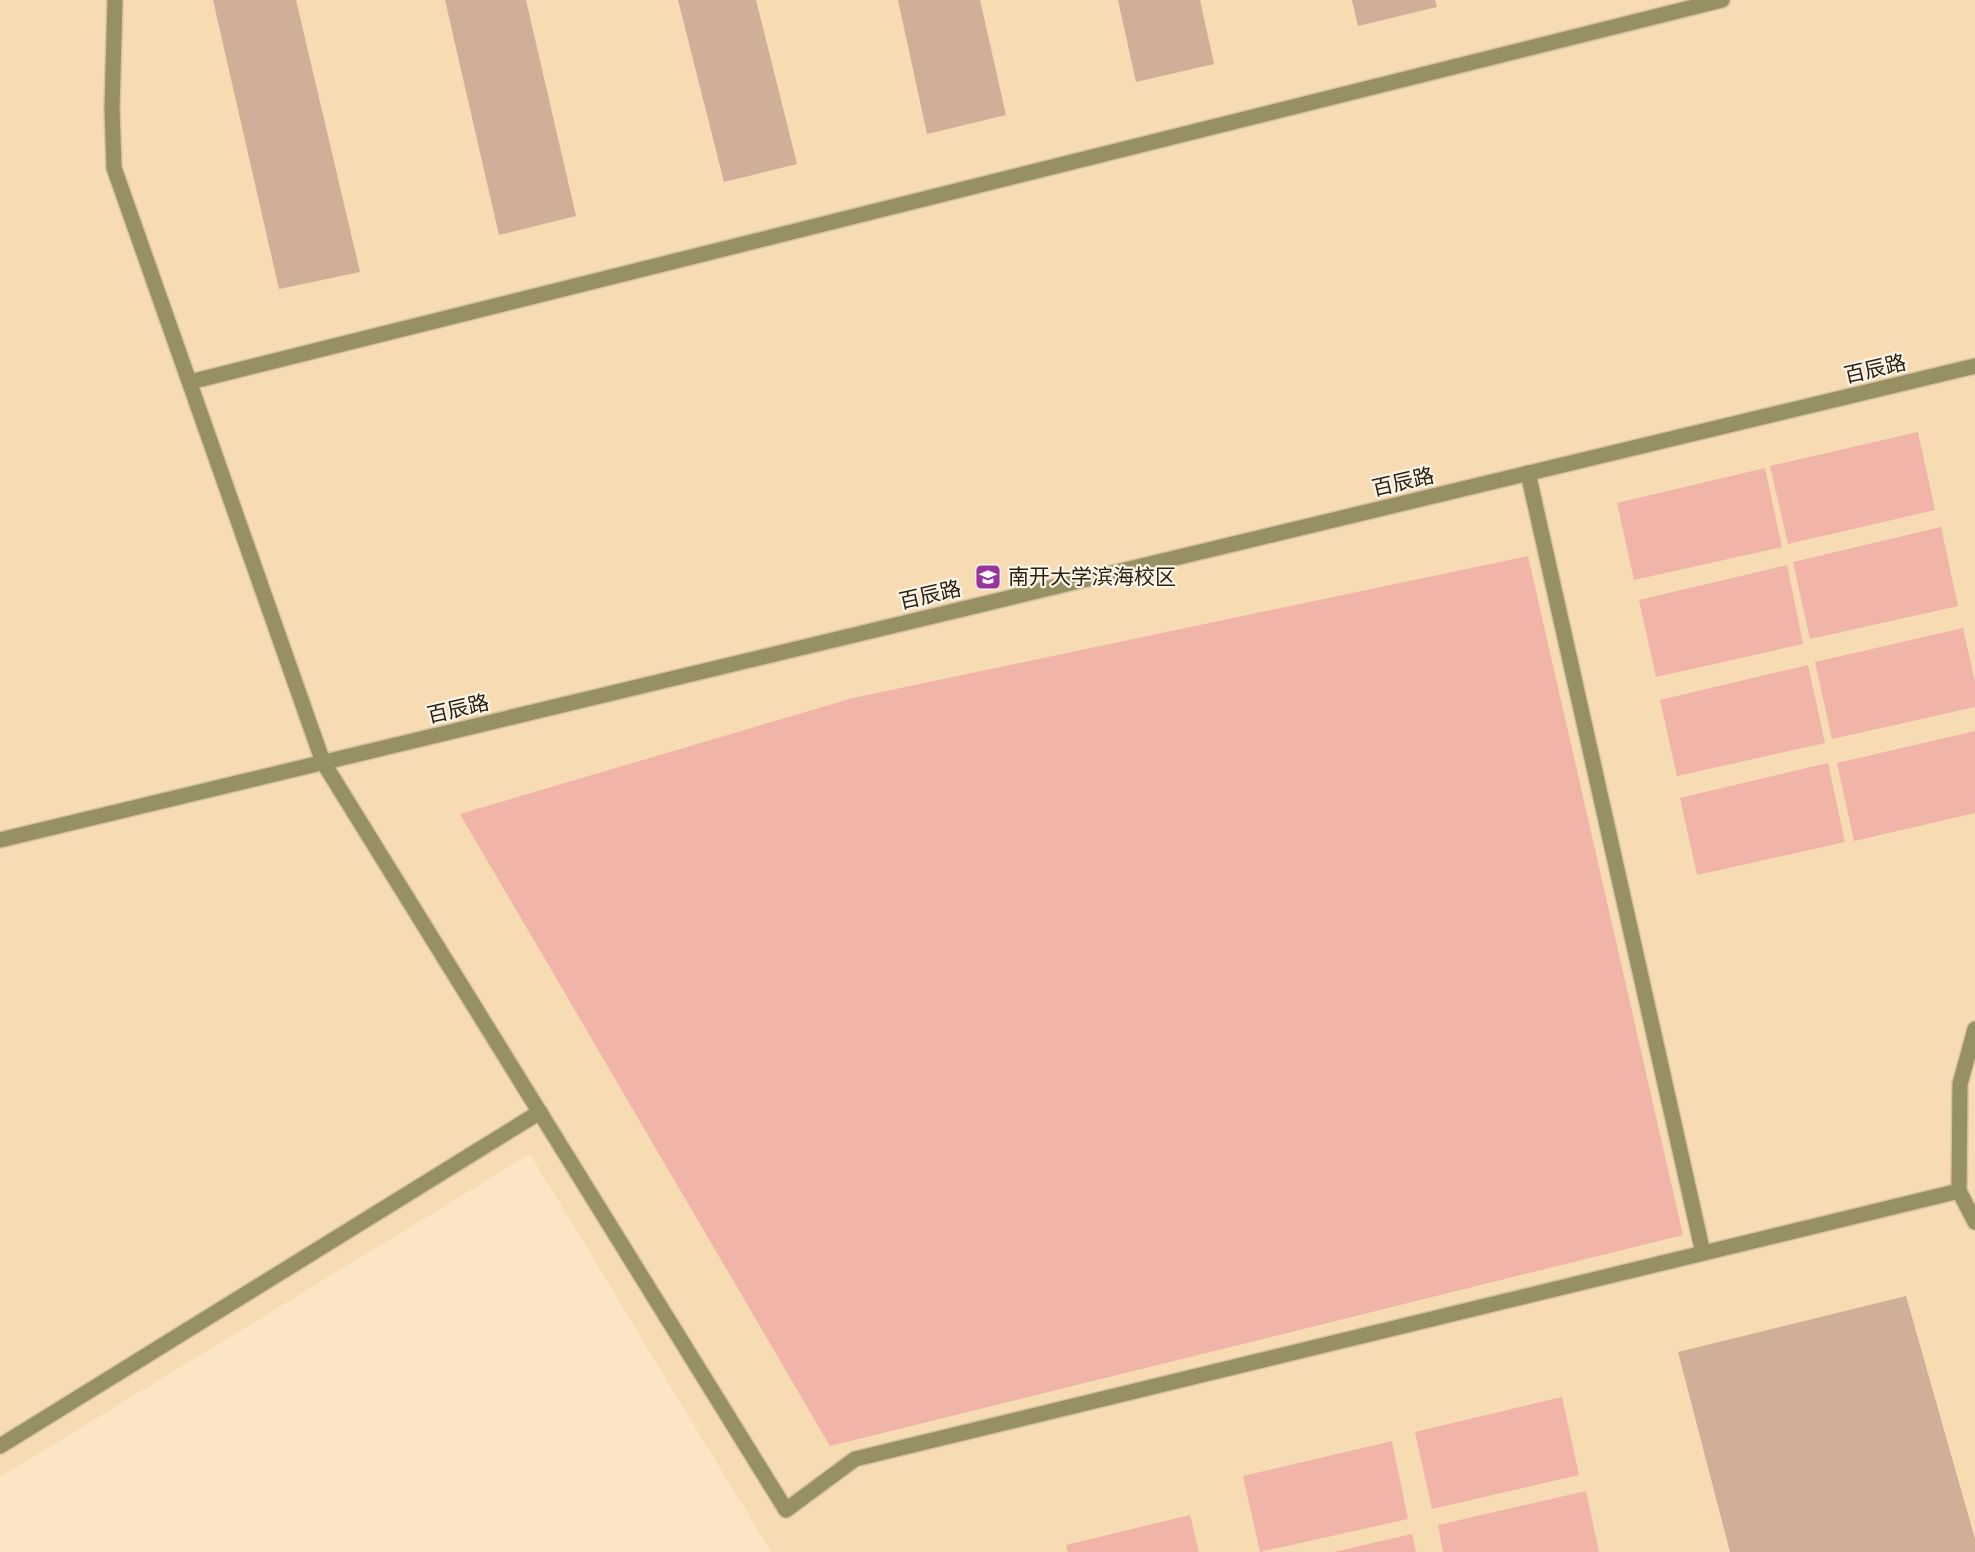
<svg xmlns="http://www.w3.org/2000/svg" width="1975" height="1552" font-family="'Varela Round','Noto Sans SC',sans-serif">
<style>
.built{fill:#f6dbb3}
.green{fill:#f1b4a8}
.building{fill:#d0ae98}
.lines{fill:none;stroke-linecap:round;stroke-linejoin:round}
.lane-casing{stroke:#d6c2a4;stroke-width:18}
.street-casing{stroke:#d6c2a4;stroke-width:18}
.lane{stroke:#979062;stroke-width:15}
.street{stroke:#979062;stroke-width:15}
.labels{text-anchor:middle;stroke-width:4.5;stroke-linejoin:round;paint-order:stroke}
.street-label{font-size:21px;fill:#2a2215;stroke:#fef5e7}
.poi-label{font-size:21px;fill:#2a2215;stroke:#fef5e7;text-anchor:start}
</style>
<rect width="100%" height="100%" fill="#fce5c4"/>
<path class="built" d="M0 0H1975V1552H771L530 1154 0 1477Z"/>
<g class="green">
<path d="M1918 432 1935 510 1788 544 1770 466Z"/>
<path d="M1765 468 1782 547 1634 580 1617 503Z"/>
<path d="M1941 527 1958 606 1810 639 1793 562Z"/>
<path d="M1528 556 1683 1235 830 1446 460 814 853 698Z"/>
<path d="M1787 565 1803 644 1656 677 1639 600Z"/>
<path d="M1963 628 1975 682V707L1832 739 1815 662Z"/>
<path d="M1808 665 1825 743 1677 776 1660 700Z"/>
<path d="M1975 731V813L1854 841 1837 763Z"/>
<path d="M1828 763 1845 842 1697 875 1680 798Z"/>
<path d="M1562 1397 1579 1475 1432 1509 1415 1432Z"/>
<path d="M1392 1441 1408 1519 1260 1552 1243 1476Z"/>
<path d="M1586 1491 1599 1552H1443L1438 1525Z"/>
<path d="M1190 1515 1199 1552H1068L1066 1545Z"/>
<path d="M1412 1534 1416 1552H1334Z"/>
</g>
<g class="building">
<path d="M213 0H296L360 272 279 289Z"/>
<path d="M445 0H526L576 216 499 235Z"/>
<path d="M678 0H756L797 164 724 182Z"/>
<path d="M898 0H980L1006 115 927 134Z"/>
<path d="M1118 0H1200L1214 64 1136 82Z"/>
<path d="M1352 0H1435L1437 7 1358 26Z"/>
<path d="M1906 1296 1975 1539V1552H1730L1678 1352Z"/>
</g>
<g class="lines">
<defs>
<g id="lane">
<path d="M115 0 112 108 114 168 323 762 786 1510 855 1459 1959 1191"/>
<path d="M190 382 1722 0"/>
<path d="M1528 473 1703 1253"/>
<path d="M1975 1029 1960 1084 1959 1191 1975 1222"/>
<path d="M0 1446 540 1112"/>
</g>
<path id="street" d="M0 840 1975 366"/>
</defs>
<use href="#lane" class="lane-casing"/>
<use href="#street" class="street-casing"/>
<use href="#lane" class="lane"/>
<use href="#street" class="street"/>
</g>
<defs>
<symbol id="university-square" viewBox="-11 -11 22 22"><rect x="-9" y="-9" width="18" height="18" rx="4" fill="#96359d" stroke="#fef5e7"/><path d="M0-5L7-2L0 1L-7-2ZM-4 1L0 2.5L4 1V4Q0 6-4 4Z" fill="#fff"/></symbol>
</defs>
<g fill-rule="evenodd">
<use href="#university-square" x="973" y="562" width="30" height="30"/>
</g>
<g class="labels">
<g class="street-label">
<text transform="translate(1875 369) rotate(-13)" y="7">百辰路</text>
<text transform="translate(1403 482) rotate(-13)" y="7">百辰路</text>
<text transform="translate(930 595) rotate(-13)" y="7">百辰路</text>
<text transform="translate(458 709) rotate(-13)" y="7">百辰路</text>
</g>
<g class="poi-label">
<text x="1008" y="584">南开大学滨海校区</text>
</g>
</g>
</svg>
